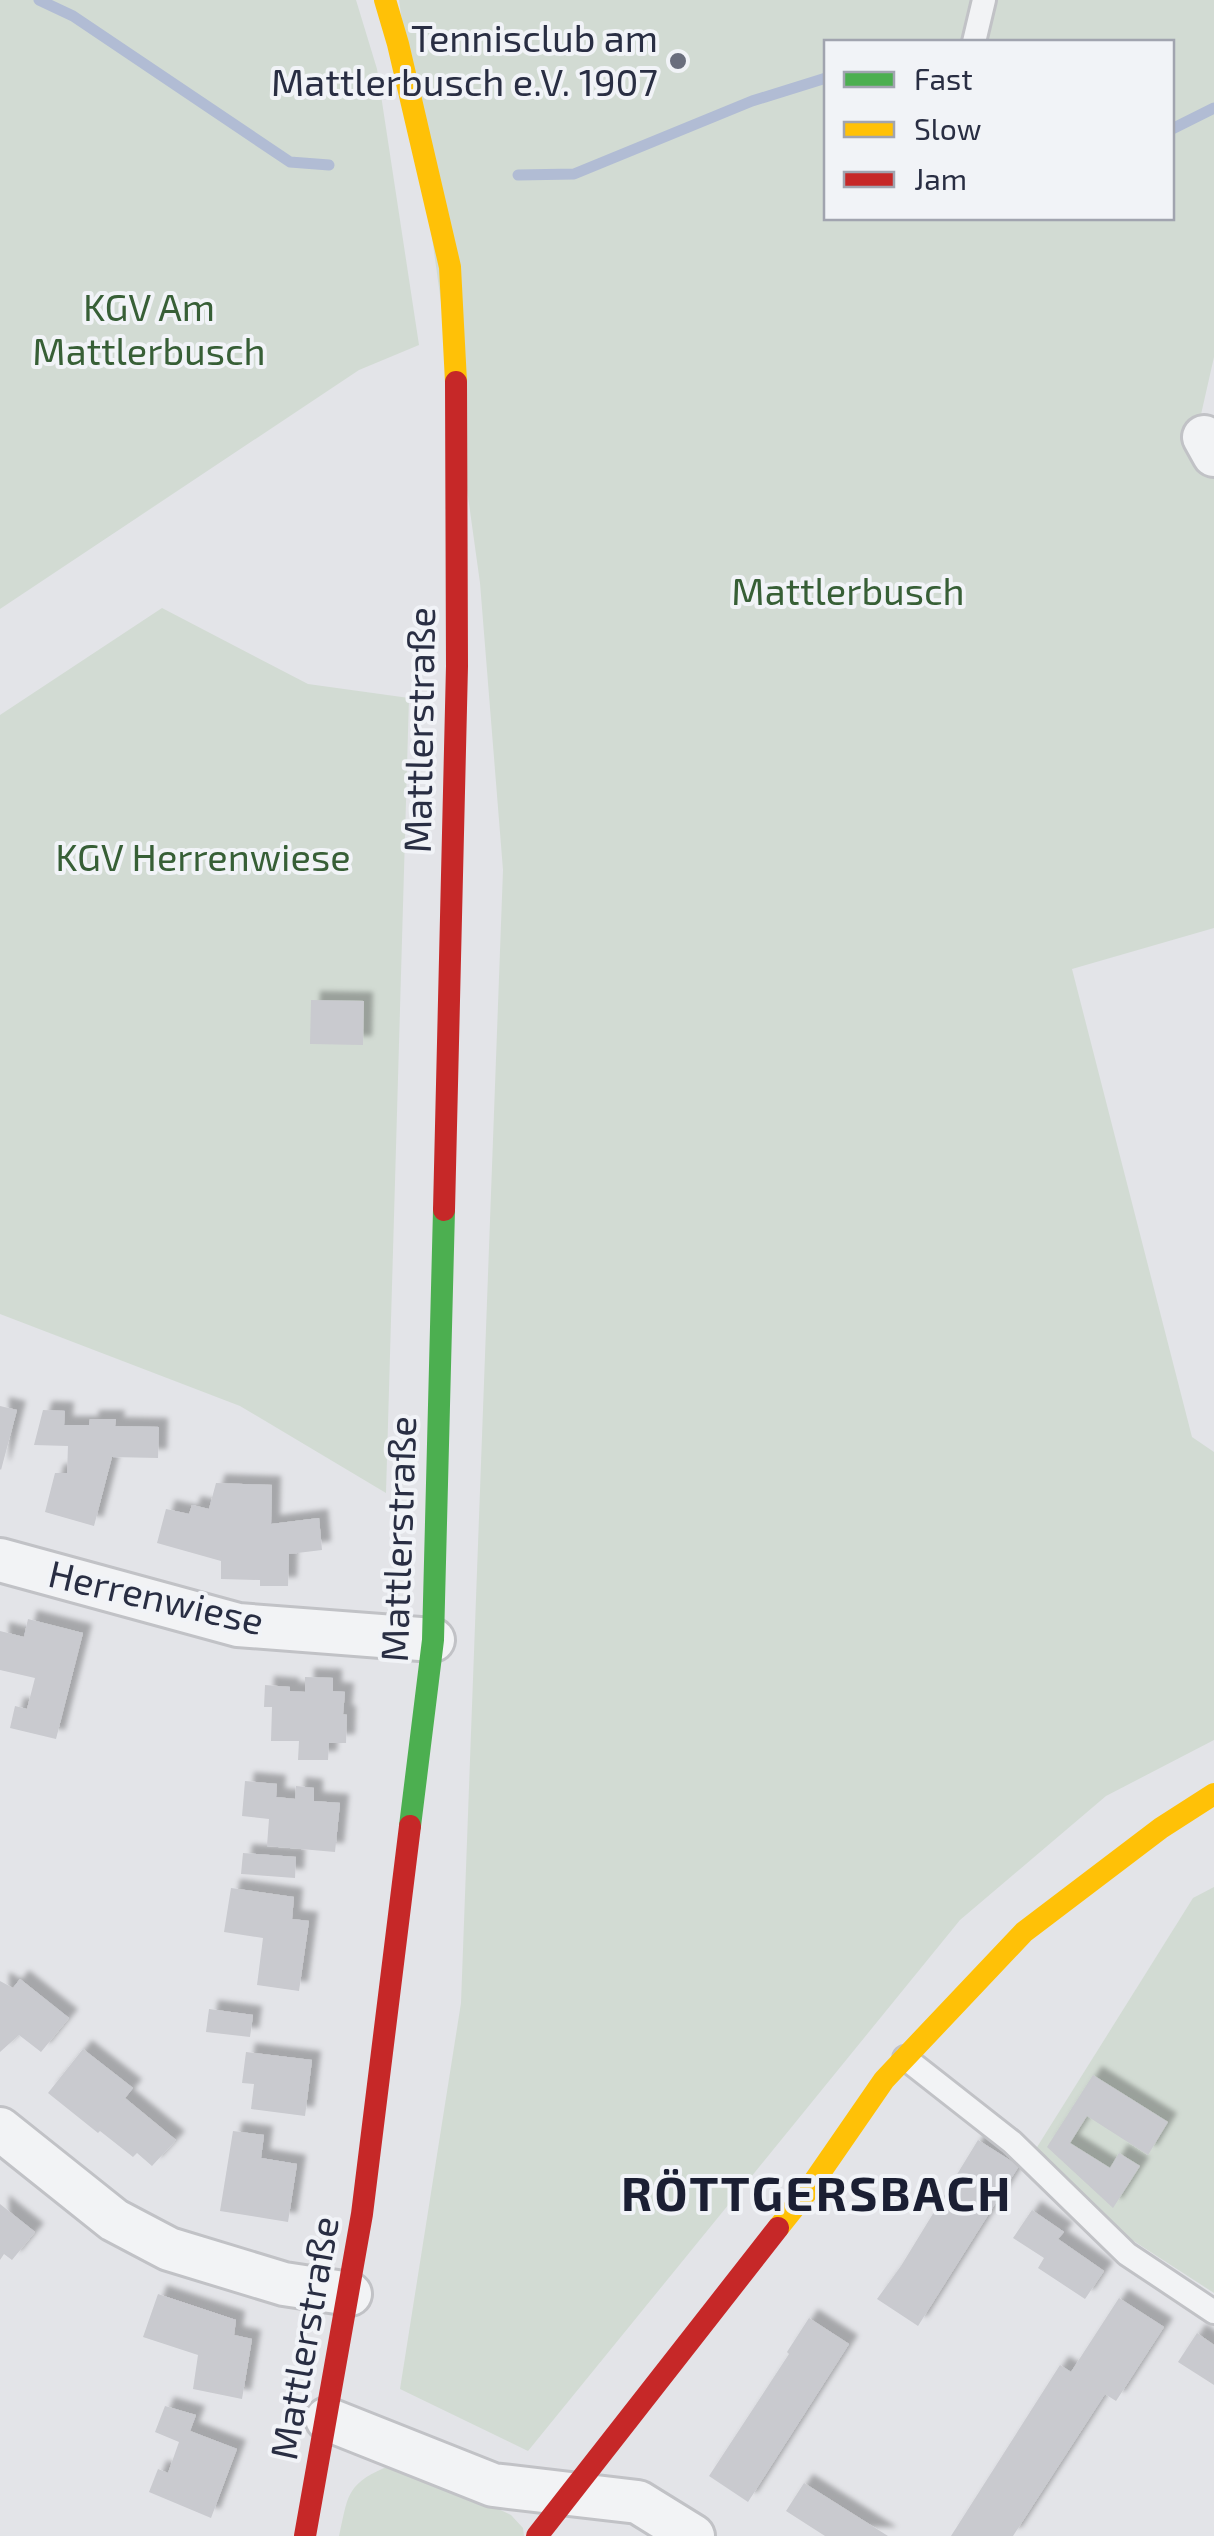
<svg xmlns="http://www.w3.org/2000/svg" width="1214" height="2536" font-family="'Exo 2',sans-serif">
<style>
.green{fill:#d2dbd3;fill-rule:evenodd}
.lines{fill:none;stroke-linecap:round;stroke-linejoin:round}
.stream{stroke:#b1bcd4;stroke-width:11}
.building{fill:#c9cacf;filter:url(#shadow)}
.lane-casing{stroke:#c1c2c6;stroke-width:28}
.street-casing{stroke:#c1c2c6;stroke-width:48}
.lane{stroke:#f2f3f5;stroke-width:22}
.street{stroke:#f2f3f5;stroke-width:42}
.fast{stroke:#4caf50;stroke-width:22}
.slow{stroke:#ffc107;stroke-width:22}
.jam{stroke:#c62828;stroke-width:22}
.poi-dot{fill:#6a6e7d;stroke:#f1f3f7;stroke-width:4}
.labels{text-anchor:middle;stroke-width:8;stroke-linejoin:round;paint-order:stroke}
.poi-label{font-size:38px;fill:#292e43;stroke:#f1f3f7;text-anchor:end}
.park-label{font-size:38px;fill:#375f36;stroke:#f1f3f7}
.street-label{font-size:38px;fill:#292e43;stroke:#f1f3f7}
.district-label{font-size:48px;font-weight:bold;letter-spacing:2.5px;fill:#1b1f33;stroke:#f1f3f7}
</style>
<defs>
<filter id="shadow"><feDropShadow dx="9" dy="-9" stdDeviation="2.5" flood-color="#0004"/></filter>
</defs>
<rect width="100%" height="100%" fill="#e3e4e8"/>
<g class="green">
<path d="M0 0H356L377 69 419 345 359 370 0 609Z"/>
<path d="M399 0H1214V357L1195 441 1214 478V928L1072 969 1192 1437 1214 1452V1740L1106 1796 960 1920 528 2451 400 2389 461 2003 503 870 480 583ZM826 42H1172V218H826Z"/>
<path d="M162 608 308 684 409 698 386 1493 240 1406 0 1314V715Z"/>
<path d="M1214 1887V2293L1129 2238 1034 2152 1193 1898Z"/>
<path d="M384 2468H407L422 2473 511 2515 523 2528 524 2536H339C348 2498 345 2485 384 2468Z"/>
</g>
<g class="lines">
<g class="stream">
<path d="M39 0 73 16 290 162 329 165"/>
<path d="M1172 129 1214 108"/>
<path d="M518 175 574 174 752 101 826 78"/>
</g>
</g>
<g class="building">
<path d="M311 1000 364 1001 363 1045 310 1044Z"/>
<path d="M0 1406 17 1410 1 1470 0 1469Z"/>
<path d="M43 1410 65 1411 64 1425H89L90 1419H116L115 1426 159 1427 158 1458 112 1457 94 1526 45 1512 55 1473H67L68 1446 34 1445Z"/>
<path d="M216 1483 272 1485 271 1524 319 1518 322 1550 289 1554 288 1586H260V1580L221 1579V1561L157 1543 166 1509 189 1514 192 1505 209 1509Z"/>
<path d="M28 1619 83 1633 56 1739 10 1728 15 1706 27 1709 35 1678 0 1670V1631L24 1637Z"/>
<path d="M305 1677 333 1678V1691L345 1692 343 1714 347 1715 346 1743H329L328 1760H298L299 1741H271L272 1707H264L265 1685 290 1687V1691L305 1692Z"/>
<path d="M245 1781 277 1784 276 1797 295 1799 296 1786 314 1788V1801L340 1803 335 1852 267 1846 269 1819 242 1816Z"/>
<path d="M243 1853 296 1857 295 1878 241 1874Z"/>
<path d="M231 1888 294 1897 292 1919 309 1921 299 1991 257 1985 263 1938 224 1932Z"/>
<path d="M20 1979 69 2018 41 2052 19 2035 0 2052V1981L13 1988Z"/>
<path d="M209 2009 253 2015 250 2037 206 2032Z"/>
<path d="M83 2049 133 2088 125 2098 176 2140 152 2166 137 2153 133 2157 100 2131 98 2133 48 2093Z"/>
<path d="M246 2052 312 2060 305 2116 251 2109 254 2084 242 2083Z"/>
<path d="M1093 2075 1168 2122 1148 2155 1087 2116 1070 2143 1110 2168 1119 2153 1140 2166 1113 2208 1047 2147Z"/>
<path d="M233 2131 264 2135 261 2158 297 2164 288 2222 220 2211Z"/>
<path d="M978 2140 1019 2166 918 2326 877 2299 901 2266Z"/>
<path d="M0 2204 35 2232 12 2260 4 2254 0 2260Z"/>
<path d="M1032 2210 1064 2232 1058 2239 1104 2271 1085 2299 1038 2268 1044 2258 1013 2238Z"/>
<path d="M158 2294 236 2320 234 2335 252 2339 242 2399 193 2389 198 2355 143 2337Z"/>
<path d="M1119 2298 1164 2327 1116 2401 1105 2394 1013 2536H951L1060 2365 1071 2372Z"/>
<path d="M809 2318 849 2344 748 2502 709 2476 789 2354 787 2352Z"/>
<path d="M1197 2333 1214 2345V2385L1178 2362Z"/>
<path d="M165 2406 196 2415 190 2431 237 2449 211 2518 149 2492 158 2469 168 2473 179 2442 155 2432Z"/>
<path d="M804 2483 888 2536H825L786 2511Z"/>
</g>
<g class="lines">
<defs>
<g id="lane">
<path d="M974 42 984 0"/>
<path d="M905 2058 1012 2142 1127 2254 1214 2312"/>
</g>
<g id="street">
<path d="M1204 437 1214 455"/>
<path d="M0 1560 238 1625 433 1640"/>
<path d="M0 2129 114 2220 169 2249 284 2284 350 2294"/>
<path d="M327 2419 493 2485 638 2502 693 2536"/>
</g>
</defs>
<use href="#lane" class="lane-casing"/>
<use href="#street" class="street-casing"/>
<use href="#lane" class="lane"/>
<use href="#street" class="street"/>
<path class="fast" d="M410 1826 433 1640 444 1210"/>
<g class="slow">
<path d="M385 0 398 44 450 267 456 382"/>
<path d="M778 2228 806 2193 884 2080 1024 1932 1161 1828 1214 1794"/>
</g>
<g class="jam">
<path d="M444 1210 457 666 456 382"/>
<path d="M305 2536 362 2214 410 1826"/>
<path d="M537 2536 778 2228"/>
</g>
</g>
<circle class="poi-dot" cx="678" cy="61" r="10"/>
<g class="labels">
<g class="poi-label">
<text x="658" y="52">Tennisclub am<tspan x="658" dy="44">Mattlerbusch e.V. 1907</tspan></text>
</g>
<g class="park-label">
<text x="149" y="321">KGV Am<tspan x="149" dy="44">Mattlerbusch</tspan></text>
<text x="848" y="605">Mattlerbusch</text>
<text x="203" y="871">KGV Herrenwiese</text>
</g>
<g class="street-label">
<text transform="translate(420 730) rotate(-89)" y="13">Mattlerstraße</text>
<text transform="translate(399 1539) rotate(-88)" y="13">Mattlerstraße</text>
<text transform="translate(156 1598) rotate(13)" y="13">Herrenwiese</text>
<text transform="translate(305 2338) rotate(-80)" y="13">Mattlerstraße</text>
</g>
<g class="district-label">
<text x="817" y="2211">RÖTTGERSBACH</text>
</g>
</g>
<rect x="824" y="40" width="350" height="180" fill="#f1f3f7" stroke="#a1a4af" stroke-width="2.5"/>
<rect x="844" y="72" width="50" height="15" fill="#4caf50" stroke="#a1a4af" stroke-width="2.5"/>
<text x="914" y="90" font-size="30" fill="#292e43">Fast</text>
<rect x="844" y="122" width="50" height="15" fill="#ffc107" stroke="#a1a4af" stroke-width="2.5"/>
<text x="914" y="140" font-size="30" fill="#292e43">Slow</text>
<rect x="844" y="172" width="50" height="15" fill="#c62828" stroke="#a1a4af" stroke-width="2.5"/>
<text x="914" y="190" font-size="30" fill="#292e43">Jam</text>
</svg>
